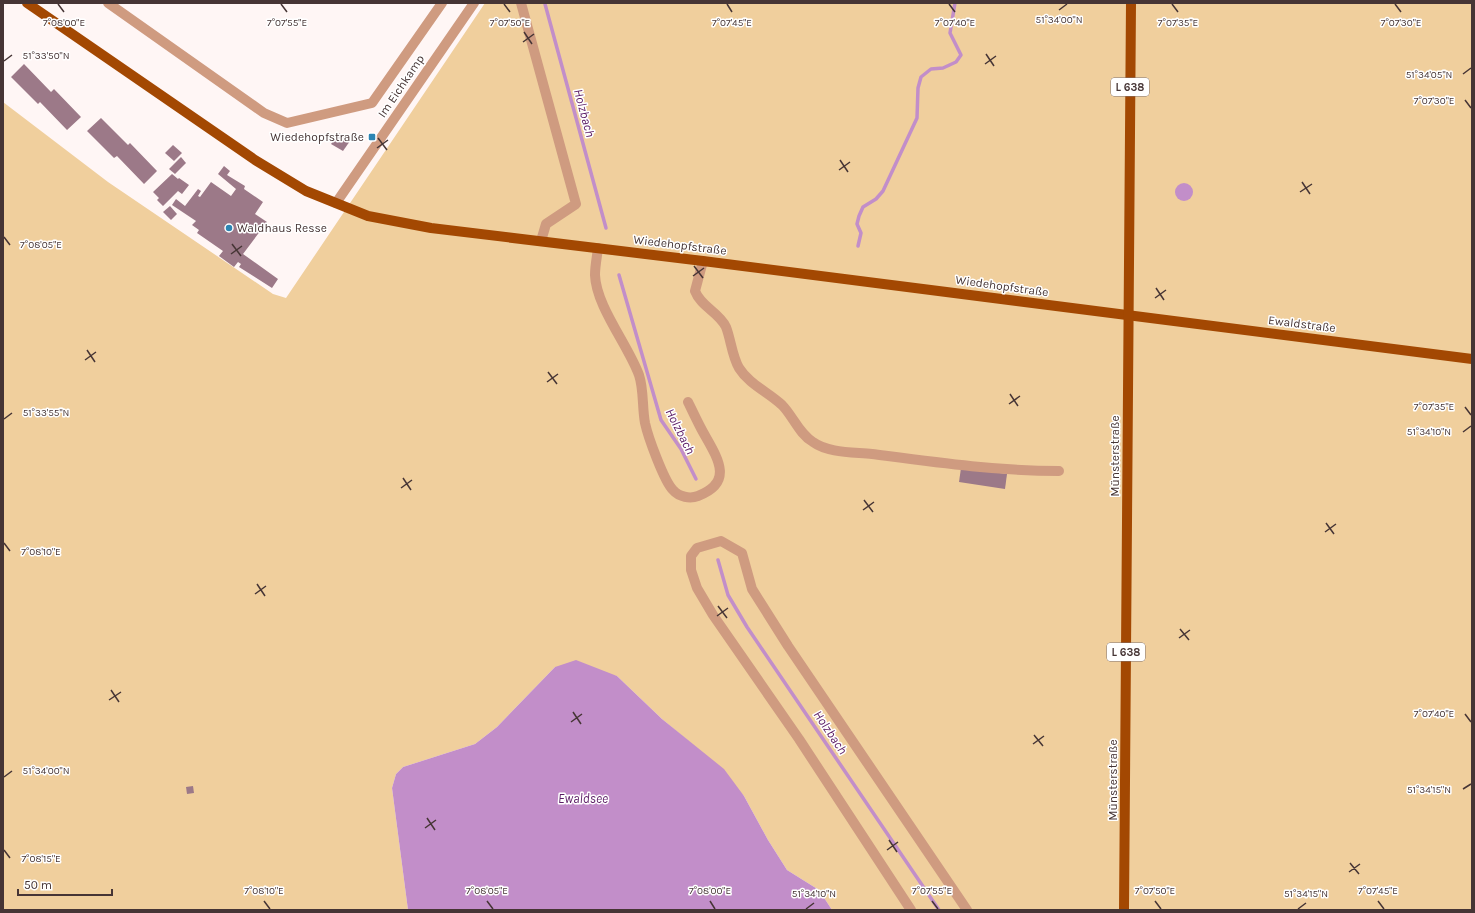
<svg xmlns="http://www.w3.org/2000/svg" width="1475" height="913" font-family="Karla,sans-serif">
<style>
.green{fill:#f0cf9d}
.water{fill:#c28ec9}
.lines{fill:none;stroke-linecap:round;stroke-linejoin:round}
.stream{stroke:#c28ec9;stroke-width:3.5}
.building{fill:#9c7988}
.minor{stroke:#cf9b80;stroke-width:10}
.major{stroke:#a34802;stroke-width:10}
.ticks{fill:none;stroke:#463535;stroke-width:1.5}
.poi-dot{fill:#2c85b3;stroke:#fff;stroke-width:1.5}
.labels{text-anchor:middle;stroke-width:3;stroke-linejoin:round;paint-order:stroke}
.shield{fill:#fff;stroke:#7e7272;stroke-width:1}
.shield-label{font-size:11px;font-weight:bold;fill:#463535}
.street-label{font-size:12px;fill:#463535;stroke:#fff}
.poi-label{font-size:12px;fill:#463535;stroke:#fff;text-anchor:end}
.water-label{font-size:13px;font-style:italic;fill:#5b1c65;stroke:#fff}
.ticks-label{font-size:10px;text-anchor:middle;fill:#463535;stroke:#fff;stroke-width:3;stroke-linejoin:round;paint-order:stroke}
</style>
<rect width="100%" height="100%" fill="#fff6f5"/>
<path class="green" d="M485 3H1472V910H832L819 890 787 870 768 840 744 796 692 744 662 719 617 676 555 667 497 727 475 744 403 767 396 774 392 788 408 910H3V102L108 182 273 294 286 298Z"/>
<g class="water">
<circle cx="1184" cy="192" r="9"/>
<path d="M576 660 617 676 662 719 724 769 744 796 768 840 787 870 819 890 832 910H408L392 788 396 774 403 767 475 744 497 727 555 667Z"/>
</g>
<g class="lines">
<g class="stream">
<path d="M545 4 606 228"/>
<path d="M858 246 861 233 857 224 859 216 863 207 876 199 883 191 917 118 918 88 921 77 931 69 943 68 956 62 961 55 950 33 955 3"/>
<path d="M619 275 661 420 681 449 696 479"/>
<path d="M718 560 728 595 747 627 939 910"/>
</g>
</g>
<g class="building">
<path d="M24 64 51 92 54 89 81 117 67 130 40 102 38 104 11 77Z"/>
<path d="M101 118 128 145 130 143 157 171 144 184 117 156 114 158 87 131Z"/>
<path d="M339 133 350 141 343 151 331 144Z"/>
<path d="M173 145 182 153 174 161 165 153Z"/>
<path d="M181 157 186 163 175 174 169 169Z"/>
<path d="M224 166 230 171 227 175 245 186 244 189 263 202 255 214 267 222 243 254 278 279 272 288 239 267 241 264 238 262 234 267 219 256 223 251 197 233 199 230 192 225 196 221 172 205 176 199 185 206 198 189 201 191 198 196 200 197 211 182 231 196 236 189 218 174Z"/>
<path d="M172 174 178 179 179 178 189 185 182 194 178 191 163 206 157 200 159 198 153 192Z"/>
<path d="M170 206 177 214 171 220 163 212Z"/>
<path d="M961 468 1007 474 1005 489 959 482Z"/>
<path d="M193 786 194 793 187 794 186 787Z"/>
</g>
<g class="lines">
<g class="minor">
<path d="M108 3 264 113 287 123 372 103 442 3"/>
<path d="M521 3 576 204 546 224 541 241"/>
<path d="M336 203 474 3"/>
<path d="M598 248C597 257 595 266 595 275 596 306 628 345 639 375 644 390 642 407 645 423 648 437 664 481 673 490 679 497 690 499 698 496 735 482 717 457 703 432 698 423 693 412 688 402"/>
<path d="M703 261 695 291C701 307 719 312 726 327 731 340 732 356 739 368 749 384 768 392 782 405 793 416 799 434 813 442 828 453 853 452 872 454 933 462 996 471 1059 471"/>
<path d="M911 910 799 739 713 615 697 588 691 570V556L697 548 721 541 742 553 752 589 788 646 967 910"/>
</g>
<g class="major">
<path d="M27 3 255 160 306 191 368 216 431 228 703 261 1472 359"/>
<path d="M1124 910 1131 3"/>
</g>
</g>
<path class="ticks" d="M58 4 64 12M281 4 287 12M504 4 510 12M727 4 732 12M949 4 955 12M1172 4 1178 12M1395 4 1401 12M1059 10 1067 4M524 32 532 44M523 42 534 34M986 54 994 66M4 61 12 55M985 64 996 56M1463 74 1471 68M1465 100 1471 108M378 138 387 150M377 148 388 140M840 160 848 172M839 170 850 162M1302 182 1310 194M1300 192 1312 184M4 237 10 245M232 244 241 256M231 254 242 246M694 266 703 278M693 276 704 268M1156 288 1164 300M1155 298 1166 290M87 350 95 362M85 360 96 352M548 372 557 384M547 382 558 374M1010 394 1018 406M1009 404 1020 396M1465 407 1471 415M4 419 12 413M1463 432 1471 426M403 478 411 490M401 488 412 480M864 500 873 512M863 510 874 502M1326 523 1334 534M1325 532 1336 524M4 543 10 551M257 584 265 596M255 594 266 586M718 606 727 618M717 616 728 608M1180 629 1189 640M1179 638 1190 630M111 690 119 702M109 700 121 692M573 712 581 724M1465 714 1471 722M571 722 582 714M1034 735 1043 746M1033 744 1044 736M4 777 12 771M1463 789 1471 784M427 818 435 830M425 828 436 820M889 840 897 852M4 850 10 858M887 850 898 842M1350 863 1359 874M1349 872 1360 864M264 901 270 909M487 901 493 909M710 901 715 909M932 901 938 909M1155 901 1161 909M1378 901 1384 909M806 909 814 903M1298 909 1306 903"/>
<g class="poi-dot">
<rect x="368" y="133" width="8" height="8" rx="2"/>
<circle cx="229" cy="228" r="4"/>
</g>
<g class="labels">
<g class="shield">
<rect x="1111" y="78" width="38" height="18" rx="3"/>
<rect x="1107" y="643" width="38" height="18" rx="3"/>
</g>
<g class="shield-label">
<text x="1130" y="91">L 638</text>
<text x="1126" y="656">L 638</text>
</g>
<g class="street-label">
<text transform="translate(401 86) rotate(-56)" y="4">Im Eichkamp</text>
<text transform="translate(680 245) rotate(7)" y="4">Wiedehopfstraße</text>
<text transform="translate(1002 286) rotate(8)" y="4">Wiedehopfstraße</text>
<text transform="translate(1302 324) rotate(7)" y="4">Ewaldstraße</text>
<text transform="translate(1115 456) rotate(-90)" y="4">Münsterstraße</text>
<text transform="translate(1113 780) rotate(-90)" y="4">Münsterstraße</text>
</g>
<g class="poi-label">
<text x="364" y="141">Wiedehopfstraße</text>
<text x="237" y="232" text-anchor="start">Waldhaus Resse</text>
</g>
<g class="water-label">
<text transform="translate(585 113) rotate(75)" y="5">Holzbach</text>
<text transform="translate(681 431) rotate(63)" y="5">Holzbach</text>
<text transform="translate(831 732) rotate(56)" y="5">Holzbach</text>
<text x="583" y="803">Ewaldsee</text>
</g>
</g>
<g class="ticks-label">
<text x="1059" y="23">51°34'00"N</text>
<text x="64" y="26">7°08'00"E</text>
<text x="287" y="26">7°07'55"E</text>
<text x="510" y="26">7°07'50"E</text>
<text x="732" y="26">7°07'45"E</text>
<text x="955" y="26">7°07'40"E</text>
<text x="1178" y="26">7°07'35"E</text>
<text x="1401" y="26">7°07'30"E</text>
<text x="46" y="59">51°33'50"N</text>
<text x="1429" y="78">51°34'05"N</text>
<text x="1434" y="104">7°07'30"E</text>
<text x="41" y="248">7°08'05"E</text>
<text x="1434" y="410">7°07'35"E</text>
<text x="46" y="416">51°33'55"N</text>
<text x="1429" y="435">51°34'10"N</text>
<text x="41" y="555">7°08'10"E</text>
<text x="1434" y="717">7°07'40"E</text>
<text x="46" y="774">51°34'00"N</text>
<text x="1429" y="793">51°34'15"N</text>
<text x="41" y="862">7°08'15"E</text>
<text x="264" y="894">7°08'10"E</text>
<text x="487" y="894">7°08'05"E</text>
<text x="710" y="894">7°08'00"E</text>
<text x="932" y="894">7°07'55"E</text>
<text x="1155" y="894">7°07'50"E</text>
<text x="1378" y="894">7°07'45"E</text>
<text x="814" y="897">51°34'10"N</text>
<text x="1306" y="897">51°34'15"N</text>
</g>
<rect width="1475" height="913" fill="none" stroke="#463535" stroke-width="8"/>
<path d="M18 889v6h94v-6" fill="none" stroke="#463535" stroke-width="2"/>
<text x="24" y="889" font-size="12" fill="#463535" stroke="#ffffff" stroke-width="3" paint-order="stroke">50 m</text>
</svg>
